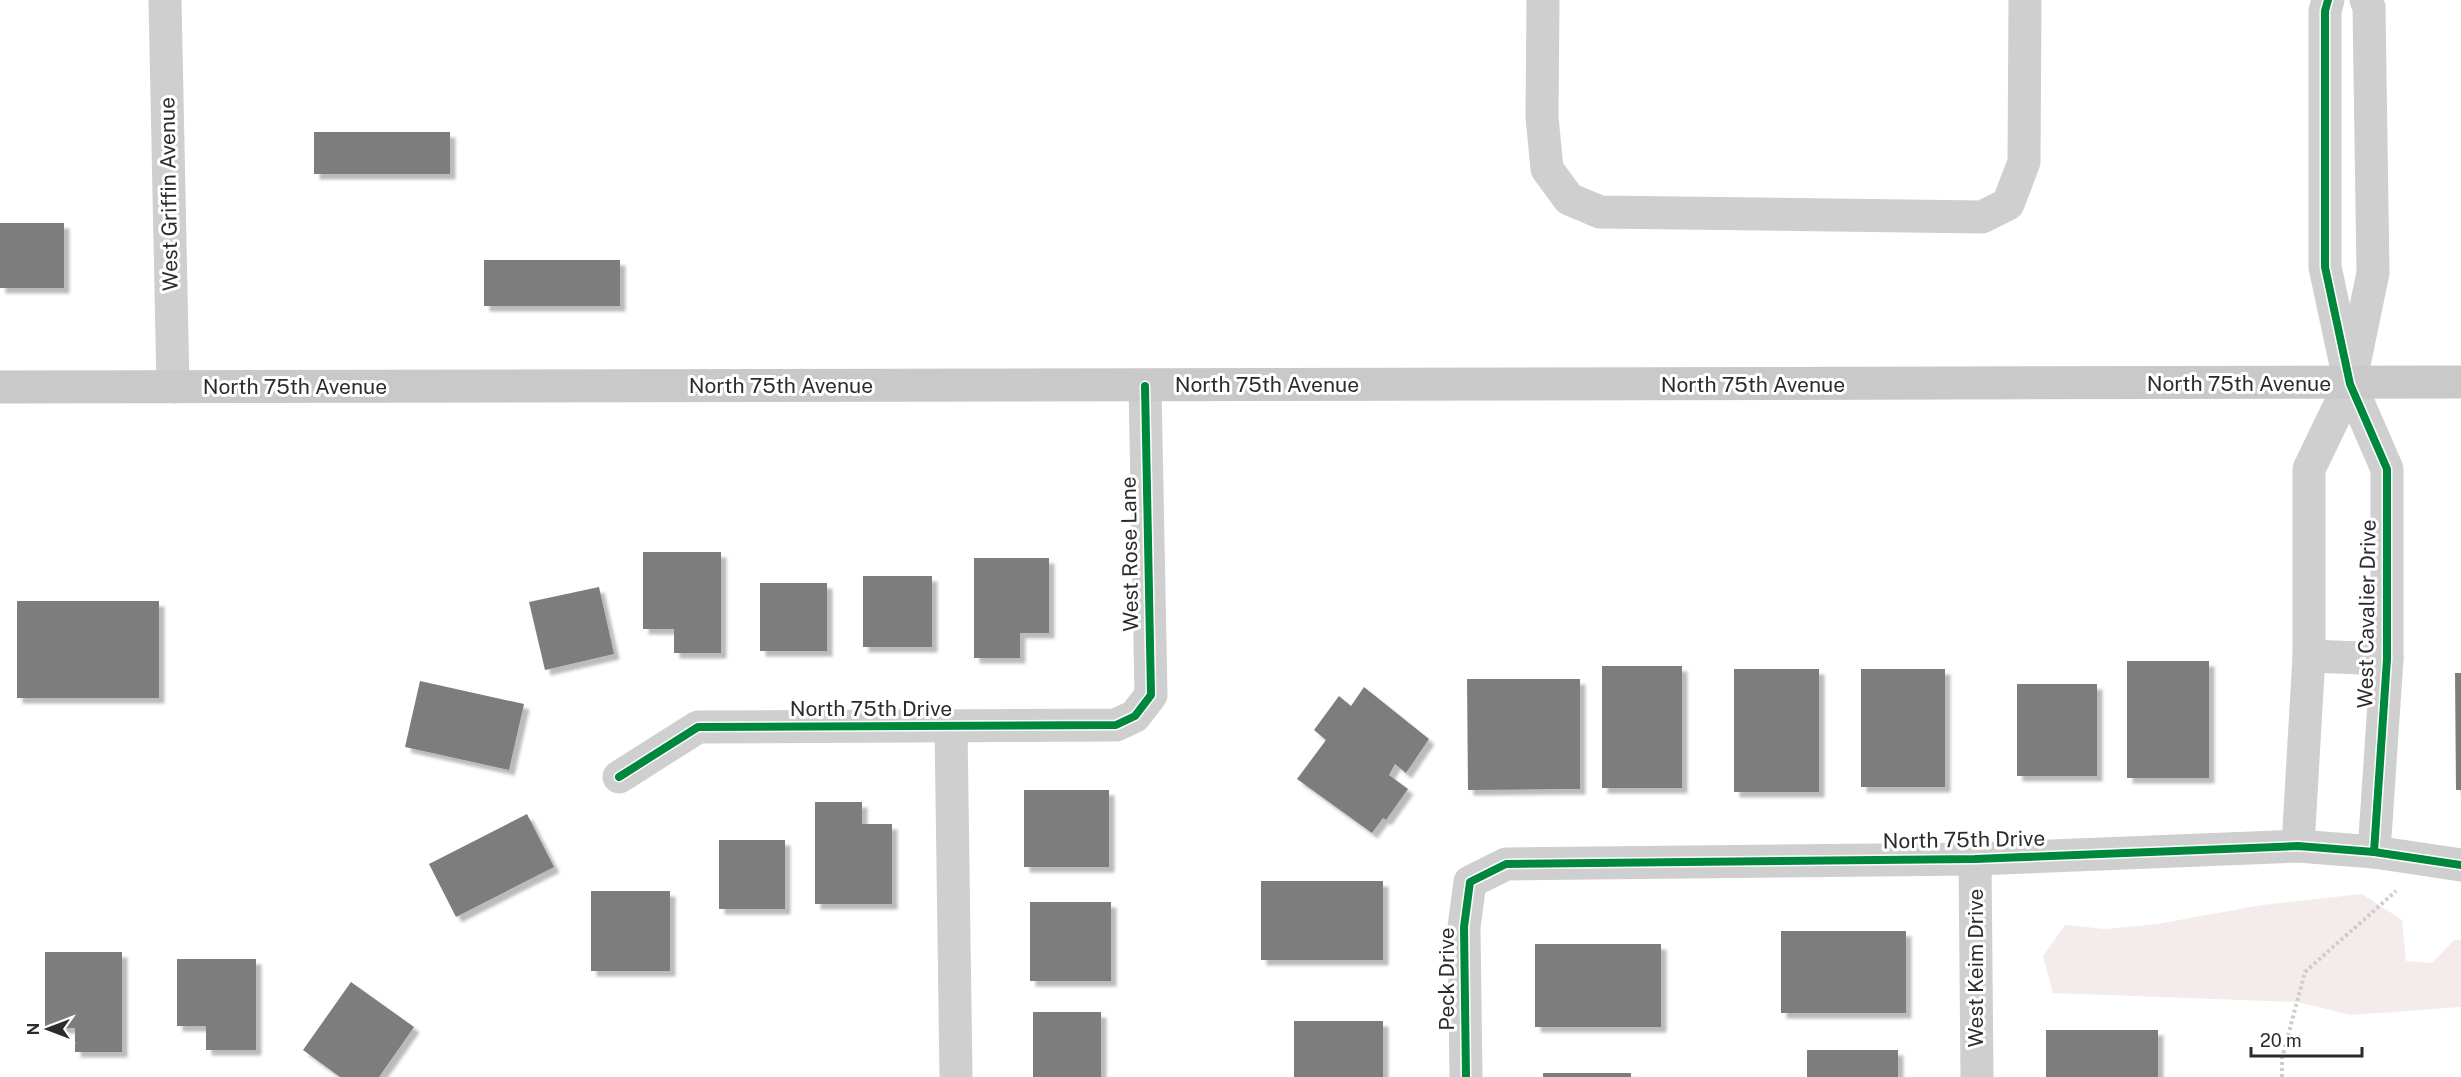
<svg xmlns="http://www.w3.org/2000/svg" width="2461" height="1077" font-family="'Public Sans',sans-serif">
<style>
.green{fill:#f3eceb}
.building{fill:#7d7d7d;filter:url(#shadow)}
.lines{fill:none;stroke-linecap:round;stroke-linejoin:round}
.path{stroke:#cdcdcd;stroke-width:4;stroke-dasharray:3 3;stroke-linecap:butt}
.street{stroke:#cfcfcf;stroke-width:33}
.secondary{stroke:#c9c9c9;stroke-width:33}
.cycleway-casing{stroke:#fff;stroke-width:11}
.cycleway{stroke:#00873e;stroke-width:8}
.labels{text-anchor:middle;stroke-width:6;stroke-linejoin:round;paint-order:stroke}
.street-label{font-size:21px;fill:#2c2c2c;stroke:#fff}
</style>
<defs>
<filter id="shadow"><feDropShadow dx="5.5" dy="5.5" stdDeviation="1.5" flood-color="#0004"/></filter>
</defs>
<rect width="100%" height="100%" fill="#fff"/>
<path class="green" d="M2362 894 2402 920 2406 961 2432 963 2454 940H2461V1007L2351 1015 2297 1002 2053 993 2043 956 2065 925 2105 929 2157 924 2262 905Z"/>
<g class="building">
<rect x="314" y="132" width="136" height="42"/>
<rect x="0" y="223" width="64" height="65"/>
<rect x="484" y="260" width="136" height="46"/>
<path d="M643 552H721V653H674V629H643Z"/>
<path d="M974 558H1049V633H1020V658H974Z"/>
<rect x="863" y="576" width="69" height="71"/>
<rect x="760" y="583" width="67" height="68"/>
<path d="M599 587 614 654 545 670 529 602Z"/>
<rect x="17" y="601" width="142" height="97"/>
<rect x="2127" y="661" width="82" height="117"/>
<rect x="1602" y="666" width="80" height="122"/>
<rect x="1734" y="669" width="85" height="123"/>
<rect x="1861" y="669" width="84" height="118"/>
<path d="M2455 673H2461V790H2456Z"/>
<path d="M1467 679H1580V789L1468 790Z"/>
<path d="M420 681 524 704 509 770 405 747Z"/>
<rect x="2017" y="684" width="80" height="92"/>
<path d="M1364 687 1429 739 1406 773 1395 764 1389 775 1408 789 1386 820 1383 818 1372 833 1297 779 1326 740 1314 730 1339 696 1351 706Z"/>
<rect x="1024" y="790" width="85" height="77"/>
<path d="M815 802H862V824H892V904H815Z"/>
<path d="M527 814 554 867 456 917 429 864Z"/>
<rect x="719" y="840" width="66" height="69"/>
<rect x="1261" y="881" width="122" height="79"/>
<rect x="591" y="891" width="79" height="80"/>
<rect x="1030" y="902" width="81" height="79"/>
<rect x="1781" y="931" width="125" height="82"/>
<rect x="1535" y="944" width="126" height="83"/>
<path d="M45 952H122V1052H75V1028H45Z"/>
<path d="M177 959H256V1050H206V1026H177Z"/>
<path d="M351 982 414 1027 379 1077H340L303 1050Z"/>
<rect x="1033" y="1012" width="68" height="65"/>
<rect x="1294" y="1021" width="89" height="56"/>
<rect x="2046" y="1030" width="112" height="47"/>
<rect x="1807" y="1050" width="91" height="27"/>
<rect x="1543" y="1073" width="88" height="4"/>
</g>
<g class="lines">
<path class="path" d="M2282 1077V1058L2305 972 2396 891"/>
<g class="street">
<path d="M165 0 173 387"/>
<path d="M1543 0 1542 117 1547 169 1569 199 1600 212 1982 217 2008 204 2024 162 2025 0"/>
<path d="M2328 0 2325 11V267L2350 384 2387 469V659L2374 852"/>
<path d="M2309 656 2387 659"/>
<path d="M951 727 956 1077"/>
<path d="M619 777 698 727 1116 725 1135 716 1151 695 1145 386"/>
<path d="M2298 846 2309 656V469L2350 384 2373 273 2369 7 2366 0"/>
<path d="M1975 859 1977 1077"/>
<path d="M1466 1077 1464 927 1470 882 1506 864 1975 859 2298 846 2374 852 2461 865"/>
</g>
<path class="secondary" d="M0 387 2461 382"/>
<defs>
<g id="cycleway">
<path d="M2328 0 2325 11V267L2350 384 2387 469V659L2374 852"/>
<path d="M619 777 698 727 1116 725 1135 716 1151 695 1145 386"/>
<path d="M1466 1077 1464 927 1470 882 1506 864 1975 859 2298 846 2374 852 2461 865"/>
</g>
</defs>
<use href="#cycleway" class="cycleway-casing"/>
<use href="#cycleway" class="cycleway"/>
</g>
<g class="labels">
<g class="street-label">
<text transform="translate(169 194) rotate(-91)" y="7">West Griffin Avenue</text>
<text x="2239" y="391">North 75th Avenue</text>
<text x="1267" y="392">North 75th Avenue</text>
<text x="1753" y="392">North 75th Avenue</text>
<text x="781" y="393">North 75th Avenue</text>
<text x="295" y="394">North 75th Avenue</text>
<text transform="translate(1130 554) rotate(-91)" y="7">West Rose Lane</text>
<text transform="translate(2367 614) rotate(-89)" y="7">West Cavalier Drive</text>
<text x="871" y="716">North 75th Drive</text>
<text transform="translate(1964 840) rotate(-1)" y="7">North 75th Drive</text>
<text transform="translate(1976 968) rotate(-90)" y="7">West Keim Drive</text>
<text transform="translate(1447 979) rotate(-90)" y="7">Peck Drive</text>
</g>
</g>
<g transform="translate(48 1029) rotate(270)" stroke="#ffffff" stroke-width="4.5" paint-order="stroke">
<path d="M0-4.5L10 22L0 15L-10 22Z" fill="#2c2c2c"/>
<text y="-9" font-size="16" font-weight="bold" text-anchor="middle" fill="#2c2c2c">N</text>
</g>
<path d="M2251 1047v9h111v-9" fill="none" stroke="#2c2c2c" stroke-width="3"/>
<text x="2260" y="1047" font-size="18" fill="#2c2c2c" stroke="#ffffff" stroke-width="4.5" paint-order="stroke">20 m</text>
</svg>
